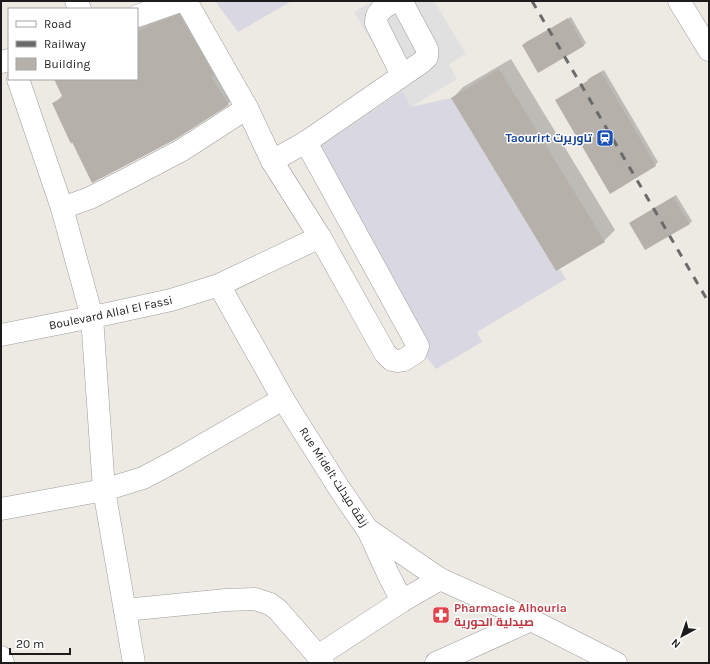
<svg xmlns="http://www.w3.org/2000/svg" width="710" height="664" font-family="Karla,Cairo,sans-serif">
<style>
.parking{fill:#e0e0e0}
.plaza{fill:#d9d7e1}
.shadow{fill:#0003}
.building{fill:#b5b0a9}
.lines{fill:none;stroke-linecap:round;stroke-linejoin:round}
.minor-casing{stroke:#9d9d9d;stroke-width:23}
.minor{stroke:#fff;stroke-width:22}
.rail{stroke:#6a6a6a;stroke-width:3;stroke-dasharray:8 8;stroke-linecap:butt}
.labels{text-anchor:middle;stroke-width:3;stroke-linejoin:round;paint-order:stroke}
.transit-label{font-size:12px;font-weight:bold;fill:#164399;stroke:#fff;text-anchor:end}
.street-label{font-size:12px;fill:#1c1c1c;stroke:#fff}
.health-label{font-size:12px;font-weight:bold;fill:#be3a42;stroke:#fff;text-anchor:start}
</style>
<rect width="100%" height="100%" fill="#eceae3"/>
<path class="parking" d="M373 1H434L466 54 449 64 457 79 411 107 354 12Z"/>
<g class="plaza">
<path d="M215 1H292L238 32Z"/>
<path d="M402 91 411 107 451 98 556 271 560 269 566 279 477 332 482 342 436 369 418 346 311 152Z"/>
</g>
<g class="shadow">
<path d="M187 8 235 97 228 104H53L63 95 56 79H137V22L143 21 146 25 159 18Z"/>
<path d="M571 17 586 43 584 45H524L526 42Z"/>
<path d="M511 59 615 230 604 241 452 99 463 87Z"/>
<path d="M604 70 658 162 655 165 556 100 559 98 589 80 591 77Z"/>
<path d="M676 195 692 221 689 224 630 223 633 221Z"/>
</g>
<g class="building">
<path d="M179 14 214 75 211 77 229 105 176 139 92 183 72 142 71 144 52 103 63 98 54 79H137V32L150 25Z"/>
<path d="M568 18 584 46 538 73 522 45Z"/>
<path d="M499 69 605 242 556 271 451 98Z"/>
<path d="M601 72 656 166 610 194 555 100 588 81 587 80Z"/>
<path d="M673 197 690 224 645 250 629 223Z"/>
</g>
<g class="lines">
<defs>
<g id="minor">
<path d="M76 1 80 9"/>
<path d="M186 1 219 59 247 108 272 161 320 237 385 353 392 360 397 361 404 360 416 352 418 346 306 142"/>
<path d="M679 1 709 50"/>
<path d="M137 16 180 1"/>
<path d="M1 62 9 60"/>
<path d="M18 79 62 208 92 317 104 490 134 663"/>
<path d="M272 161 306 142 422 62 427 57V49L404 6 398 1C390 2 380 9 377 16 376 17 376 22 376 23L402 75"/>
<path d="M62 208 90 198 129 178 182 150 247 108"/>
<path d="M219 285 283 399 339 488 367 529 440 579 531 620 616 663"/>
<path id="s1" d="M1 335 107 314 171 300 219 285 320 237"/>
<path d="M1 509 104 490 143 478 177 460 283 399"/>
<path d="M368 530 389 576 402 601"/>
<path d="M125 610 226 600 255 599 270 604 278 610 318 656 323 663"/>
<path d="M318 656 402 601 440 579"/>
<path d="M1 657 3 663"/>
<path d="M436 663 531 620"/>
</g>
</defs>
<use href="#minor" class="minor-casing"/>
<use href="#minor" class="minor"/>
<path class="rail" d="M532 1 709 303"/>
</g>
<defs>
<symbol id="station-square" viewBox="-11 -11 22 22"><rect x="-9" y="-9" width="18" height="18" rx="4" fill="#1a4fb4" stroke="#fff"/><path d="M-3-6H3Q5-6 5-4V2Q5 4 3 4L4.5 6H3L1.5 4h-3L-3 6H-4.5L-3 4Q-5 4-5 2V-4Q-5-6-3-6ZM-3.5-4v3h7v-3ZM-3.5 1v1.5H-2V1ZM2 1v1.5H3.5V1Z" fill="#fff"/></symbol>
<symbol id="pharmacy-square" viewBox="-11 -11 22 22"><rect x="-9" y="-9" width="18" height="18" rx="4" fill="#e0444e" stroke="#fff"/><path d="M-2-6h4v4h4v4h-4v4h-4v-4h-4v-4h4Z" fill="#fff"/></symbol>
</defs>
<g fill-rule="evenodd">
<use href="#station-square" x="595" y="128" width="20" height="20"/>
<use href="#pharmacy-square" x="431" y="605" width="20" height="20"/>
</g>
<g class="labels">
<g class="transit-label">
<text x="592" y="142">Taourirt تاوريرت</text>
</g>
<g class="street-label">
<text dy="4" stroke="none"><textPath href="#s1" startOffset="112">Boulevard Allal El Fassi</textPath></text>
<text transform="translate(334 477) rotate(57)" y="4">Rue Midelt زنقة ميدلت</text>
</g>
<g class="health-label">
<text x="454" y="612">Pharmacie Alhouria<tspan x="454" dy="14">صيدلية الحورية</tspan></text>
</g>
</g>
<rect width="710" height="664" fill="none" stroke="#1c1c1c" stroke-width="4"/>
<rect x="8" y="8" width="130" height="72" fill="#ffffff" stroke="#a4a4a4"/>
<rect x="16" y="21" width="20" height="6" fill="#ffffff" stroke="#a4a4a4"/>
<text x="44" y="28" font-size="12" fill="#1c1c1c">Road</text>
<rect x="16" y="41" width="20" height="6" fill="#6a6a6a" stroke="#a4a4a4"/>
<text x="44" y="48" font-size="12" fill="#1c1c1c">Railway</text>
<rect x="16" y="58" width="20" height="12" fill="#b5b0a9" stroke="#a4a4a4"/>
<text x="44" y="68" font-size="12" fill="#1c1c1c">Building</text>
<g transform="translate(682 636) rotate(220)" stroke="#ffffff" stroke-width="3" paint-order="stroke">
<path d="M0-3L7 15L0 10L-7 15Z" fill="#1c1c1c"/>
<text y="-6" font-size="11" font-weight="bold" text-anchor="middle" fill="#1c1c1c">N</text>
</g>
<path d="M10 648v6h60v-6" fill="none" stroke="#1c1c1c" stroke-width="2"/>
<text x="16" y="648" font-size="12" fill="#1c1c1c" stroke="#ffffff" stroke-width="3" paint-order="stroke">20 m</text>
</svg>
